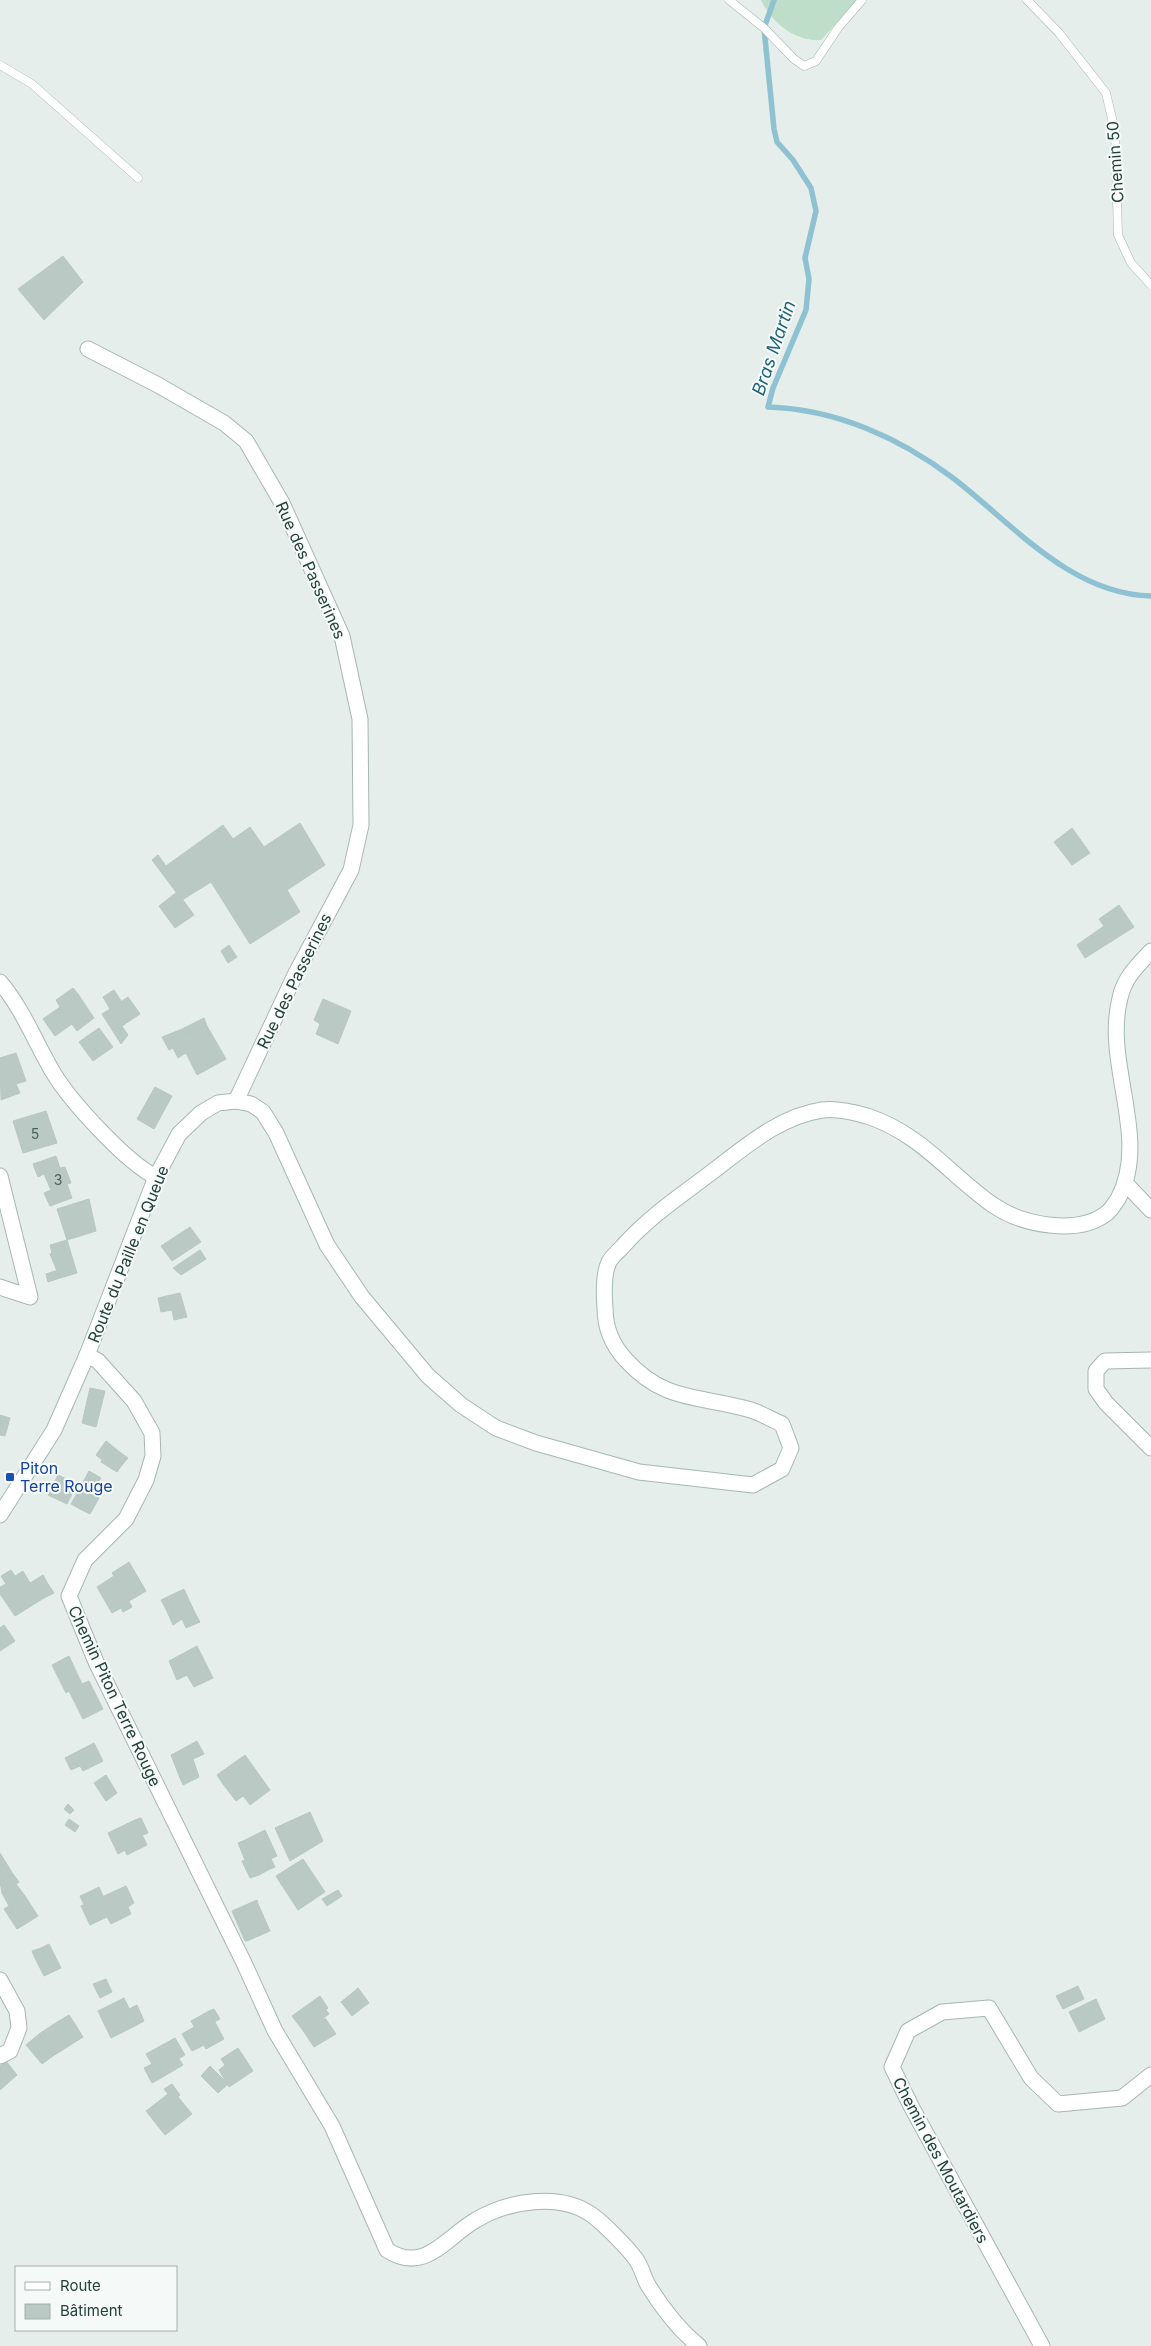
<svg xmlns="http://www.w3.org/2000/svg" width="1151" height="2346" font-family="Inter,sans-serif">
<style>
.green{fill:#bedeca}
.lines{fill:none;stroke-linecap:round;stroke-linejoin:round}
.stream{stroke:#8ec1d2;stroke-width:5.5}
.building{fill:#bac9c4;stroke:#b7c8c2}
.lane-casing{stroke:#a7b6b3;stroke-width:9}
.street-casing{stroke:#a7b6b3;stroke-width:17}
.secondary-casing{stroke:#a3b9b4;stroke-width:17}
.lane{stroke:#fff;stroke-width:8}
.street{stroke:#fff;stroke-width:15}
.secondary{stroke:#fff;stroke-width:15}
.transit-dot{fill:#1a4fb4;stroke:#f5faf8;stroke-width:2}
.labels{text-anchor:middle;stroke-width:4;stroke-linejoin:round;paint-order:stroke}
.number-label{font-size:14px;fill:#4a625d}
.street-label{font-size:16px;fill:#24403b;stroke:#f5faf8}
.transit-label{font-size:16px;fill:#164399;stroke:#f5faf8;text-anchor:start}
.water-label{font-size:18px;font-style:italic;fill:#1e637c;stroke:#f5faf8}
</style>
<rect width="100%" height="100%" fill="#e5eeeb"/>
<path class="green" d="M761 0H857L821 40C795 42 772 23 761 0Z"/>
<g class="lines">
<path class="stream" d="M774 0 764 28 774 129 777 142 793 160 811 188 816 211 805 258 809 279 806 310 773 388 768 407C836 409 900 438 953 478 1013 524 1070 594 1151 596"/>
</g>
<g class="building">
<path d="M63 256 83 282 44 320 18 289Z"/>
<path d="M300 823 325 865 287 890 300 912 250 944 211 882 182 900 152 860 158 855 166 866 223 825 233 839 250 827 264 847Z"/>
<path d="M1072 828 1090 853 1072 865 1054 842Z"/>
<path d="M177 892 194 915 175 928 159 906Z"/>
<path d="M1119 905 1134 927 1085 958 1077 945 1104 926 1099 919Z"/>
<path d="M229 945 237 957 228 963 221 951Z"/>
<path d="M73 988 78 994 60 1007 56 1000Z"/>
<path d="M114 990 121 1001 110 1009 103 997Z"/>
<path d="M78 994 94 1018 77 1031 60 1007Z"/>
<path d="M128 997 140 1014 122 1026 110 1009Z"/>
<path d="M323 999 351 1011 338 1044 316 1034 320 1024 314 1020Z"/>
<path d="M60 1007 72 1024 55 1036 43 1019Z"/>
<path d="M110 1009 128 1035 121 1044 102 1014Z"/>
<path d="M204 1018 207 1026 190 1035 180 1030Z"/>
<path d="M207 1026 226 1059 197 1075 186 1053 178 1058 173 1048 169 1050 162 1037 180 1030 190 1035Z"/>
<path d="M99 1028 113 1047 100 1056 86 1037Z"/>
<path d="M86 1037 100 1056 93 1061 79 1042Z"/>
<path d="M16 1053 26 1081 16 1084 20 1093 1 1100 0 1058Z"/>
<path d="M155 1087 172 1096 154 1129 137 1119Z"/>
<path d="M46 1111 57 1143 23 1153 13 1121Z"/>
<path d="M56 1156 60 1168 65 1167 71 1183 67 1184 72 1198 50 1206 44 1193 51 1190 44 1174 38 1177 33 1164Z"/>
<path d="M89 1199 96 1231 67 1240 57 1209Z"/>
<path d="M190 1227 201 1242 172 1261 161 1246Z"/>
<path d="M67 1240 77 1273 60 1278 50 1254 52 1253 50 1245Z"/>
<path d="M200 1250 206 1259 181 1275 173 1268Z"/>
<path d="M58 1270 60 1278 48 1282 46 1274Z"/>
<path d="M180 1293 187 1317 174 1320 172 1310 161 1312 158 1298Z"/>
<path d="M90 1388 105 1391 96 1427 82 1423Z"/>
<path d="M0 1415 10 1418 5 1436 0 1435Z"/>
<path d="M106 1441 121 1453 116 1459 122 1465 117 1472 101 1462 102 1460 96 1455Z"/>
<path d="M121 1453 128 1458 122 1465 116 1459Z"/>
<path d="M89 1471 101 1478 91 1494 80 1488Z"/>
<path d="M58 1475 77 1484 67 1504 48 1495Z"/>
<path d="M80 1488 89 1493 80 1509 71 1504Z"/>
<path d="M89 1493 99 1498 90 1514 80 1509Z"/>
<path d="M129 1562 146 1591 129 1601 132 1607 123 1612 121 1608 112 1613 97 1587 114 1576 112 1573Z"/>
<path d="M11 1570 15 1576 23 1571 30 1583 43 1575 48 1584 39 1589 44 1598 15 1616 0 1594V1587L6 1584 1 1576Z"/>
<path d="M48 1584 54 1593 44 1598 39 1589Z"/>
<path d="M184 1589 195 1613 182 1619 179 1611 174 1614 171 1606 166 1609 161 1600Z"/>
<path d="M171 1606 174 1614 179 1611 182 1619 173 1625 166 1609Z"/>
<path d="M195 1613 200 1622 186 1628 182 1619Z"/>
<path d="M4 1625 15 1641 0 1651V1628Z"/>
<path d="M197 1646 213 1678 194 1687 187 1675 177 1680 169 1661Z"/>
<path d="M69 1656 82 1684 89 1681 103 1709 83 1719 69 1691 66 1693 52 1665Z"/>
<path d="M197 1741 204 1754 193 1759 199 1777 183 1785 180 1778 186 1775 175 1753Z"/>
<path d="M94 1743 103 1761 83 1771 80 1766 71 1770 65 1758Z"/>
<path d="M175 1753 186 1775 180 1778 171 1755Z"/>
<path d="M245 1755 270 1790 250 1805 230 1778 223 1784 217 1775Z"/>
<path d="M106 1775 117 1793 106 1801 94 1783Z"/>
<path d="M230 1778 243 1796 236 1801 223 1784Z"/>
<path d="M68 1804 74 1810 70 1814 64 1809Z"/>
<path d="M310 1812 323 1841 290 1861 275 1828Z"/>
<path d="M141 1818 148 1833 143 1835 135 1820Z"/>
<path d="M69 1819 79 1826 75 1832 65 1825Z"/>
<path d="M135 1820 147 1845 127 1855 125 1850 118 1854 108 1833Z"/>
<path d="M265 1830 277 1856 266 1861 270 1869 259 1875 243 1841Z"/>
<path d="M243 1841 259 1875 250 1878 242 1861 245 1860 238 1843Z"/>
<path d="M0 1853 13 1874 0 1882Z"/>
<path d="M271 1859 275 1867 270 1869 266 1861Z"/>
<path d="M303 1859 325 1892 313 1900 308 1894 298 1901 286 1881 281 1884 276 1876Z"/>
<path d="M13 1874 19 1882 2 1893 0 1882Z"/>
<path d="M286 1881 298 1901 308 1894 313 1900 298 1910 281 1884Z"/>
<path d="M16 1884 25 1896 9 1906 2 1893Z"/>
<path d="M126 1886 134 1903 128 1907 131 1914 111 1924 107 1917 90 1925 81 1906 84 1905 80 1896 89 1892 93 1901Z"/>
<path d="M99 1887 103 1896 93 1901 89 1892Z"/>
<path d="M338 1890 342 1896 327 1906 322 1899Z"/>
<path d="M25 1896 38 1916 22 1926 9 1906Z"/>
<path d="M257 1900 258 1904 236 1914 247 1941H245L232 1911Z"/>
<path d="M258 1904 270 1931 247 1941 236 1914Z"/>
<path d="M9 1906 22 1926 17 1929 4 1909Z"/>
<path d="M49 1944 61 1968 44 1976 34 1956 42 1952 41 1948Z"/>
<path d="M41 1948 42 1952 34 1956 32 1951Z"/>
<path d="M106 1979 112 1992 100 1998 93 1984Z"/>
<path d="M1078 1986 1084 1999 1063 2009 1056 1996Z"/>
<path d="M358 1988 369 2003 362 2008 351 1994Z"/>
<path d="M351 1994 362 2008 352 2016 341 2002Z"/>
<path d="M320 1996 328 2008 326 2010 329 2014 304 2032 292 2016Z"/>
<path d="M124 1998 137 2025 111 2038 98 2011Z"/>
<path d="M1096 1999 1105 2019 1079 2032 1069 2012Z"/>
<path d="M137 2005 144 2021 137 2025 129 2009Z"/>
<path d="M214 2009 220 2019 214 2022 209 2011Z"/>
<path d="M209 2011 224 2039 206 2049 191 2021Z"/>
<path d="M69 2015 75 2024 59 2031 54 2024Z"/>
<path d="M325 2018 336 2034 314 2047 304 2032Z"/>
<path d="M54 2024 59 2031 75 2024 83 2037 53 2056 39 2034Z"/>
<path d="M194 2027 204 2045 192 2051 182 2034Z"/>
<path d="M39 2034 53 2056 42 2064 26 2045Z"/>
<path d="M175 2038 185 2055 157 2071 161 2078 152 2083 144 2068 152 2064 146 2054Z"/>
<path d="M238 2048 253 2071 229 2087 219 2070 225 2065 221 2059Z"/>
<path d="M179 2059 183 2065 161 2078 157 2071Z"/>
<path d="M6 2061 17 2075 0 2090V2066Z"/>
<path d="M210 2066 228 2084 218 2093 201 2076Z"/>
<path d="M172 2084 180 2095 173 2101 187 2118 165 2135 146 2111 168 2094 164 2089Z"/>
<path d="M178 2097 192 2114 187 2118 173 2101Z"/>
</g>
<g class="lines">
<defs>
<g id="lane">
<path d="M729 0 764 28 794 59 804 66 816 61 838 28 862 0"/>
<path d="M1027 0 1059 33 1106 93 1115 131 1118 235 1131 263 1151 285"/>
<path d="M0 65 32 84 138 178"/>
</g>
<g id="street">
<path d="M88 349 158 385 224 423 246 441 282 503 342 636 360 719 361 825 351 870 295 975 236 1101"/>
<path d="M0 982C23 1009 36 1044 54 1074 72 1103 127 1163 156 1177"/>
<path d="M0 1176 30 1297 0 1287"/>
<path d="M1128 1186 1151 1210"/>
<path d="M87 1355 98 1361 134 1401 152 1433 153 1456 146 1480 126 1519 85 1560 69 1596 96 1662 244 1963 275 2031 332 2126 387 2250C425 2275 447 2236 476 2220 508 2201 559 2192 592 2215 602 2222 627 2247 635 2258 641 2265 643 2276 648 2285 661 2306 679 2330 699 2346"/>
<path d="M1151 1360 1105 1361 1096 1371V1389L1106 1403 1151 1448"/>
<path d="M0 1980 17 2011 19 2028 10 2051 0 2056"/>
<path d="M1042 2346 911 2106 892 2067 908 2031 942 2012 989 2008 1031 2078 1058 2104 1122 2098 1151 2075"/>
</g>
<path id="secondary" d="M0 1515 54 1430 87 1355 156 1177 179 1134 201 1113 218 1103 236 1101 251 1104 263 1112 276 1133 327 1245 362 1297 428 1376 461 1405 496 1428 536 1443 639 1472 753 1485 782 1469 791 1448 782 1424C772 1420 761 1413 751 1410 700 1395 665 1403 626 1360 612 1345 605 1328 605 1308 604 1295 603 1274 609 1262 612 1256 620 1250 624 1245 649 1217 679 1197 708 1175 743 1149 777 1117 822 1110 836 1108 853 1112 867 1116 920 1133 949 1174 993 1205 1022 1225 1078 1236 1107 1213 1111 1210 1115 1203 1118 1199 1151 1138 1103 1064 1120 998 1124 978 1138 965 1151 951"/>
</defs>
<use href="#lane" class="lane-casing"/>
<use href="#street" class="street-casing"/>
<use href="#secondary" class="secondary-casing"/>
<use href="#lane" class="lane"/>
<use href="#street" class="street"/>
<use href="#secondary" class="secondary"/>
</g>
<rect class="transit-dot" x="5" y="1472" width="10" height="10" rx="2.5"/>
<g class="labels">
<g class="number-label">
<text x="35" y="1139">5</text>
<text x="58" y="1185">3</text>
</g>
<g class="street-label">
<text transform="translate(1115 162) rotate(-94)" y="6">Chemin 50</text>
<text transform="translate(311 570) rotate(66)" y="6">Rue des Passerines</text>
<text transform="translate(294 981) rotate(-64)" y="6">Rue des Passerines</text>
<text transform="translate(128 1254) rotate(-68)" y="6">Route du Paille en Queue</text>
<text transform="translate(115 1696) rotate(65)" y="6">Chemin Piton Terre Rouge</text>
<text transform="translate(941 2160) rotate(62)" y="6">Chemin des Moutardiers</text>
</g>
<g class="transit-label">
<text x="20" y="1474">Piton<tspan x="20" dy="18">Terre Rouge</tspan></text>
</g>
<g class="water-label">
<text transform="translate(774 348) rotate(-71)" y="6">Bras Martin</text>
</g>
</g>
<rect x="15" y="2266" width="162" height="65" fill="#f5faf8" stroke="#a1b0ac"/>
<rect x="25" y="2282" width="25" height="8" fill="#ffffff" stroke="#a1b0ac"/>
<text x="60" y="2291" font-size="15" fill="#24403b">Route</text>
<rect x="25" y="2304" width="25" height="15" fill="#bac9c4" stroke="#a1b0ac"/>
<text x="60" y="2316" font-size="15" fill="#24403b">Bâtiment</text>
</svg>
